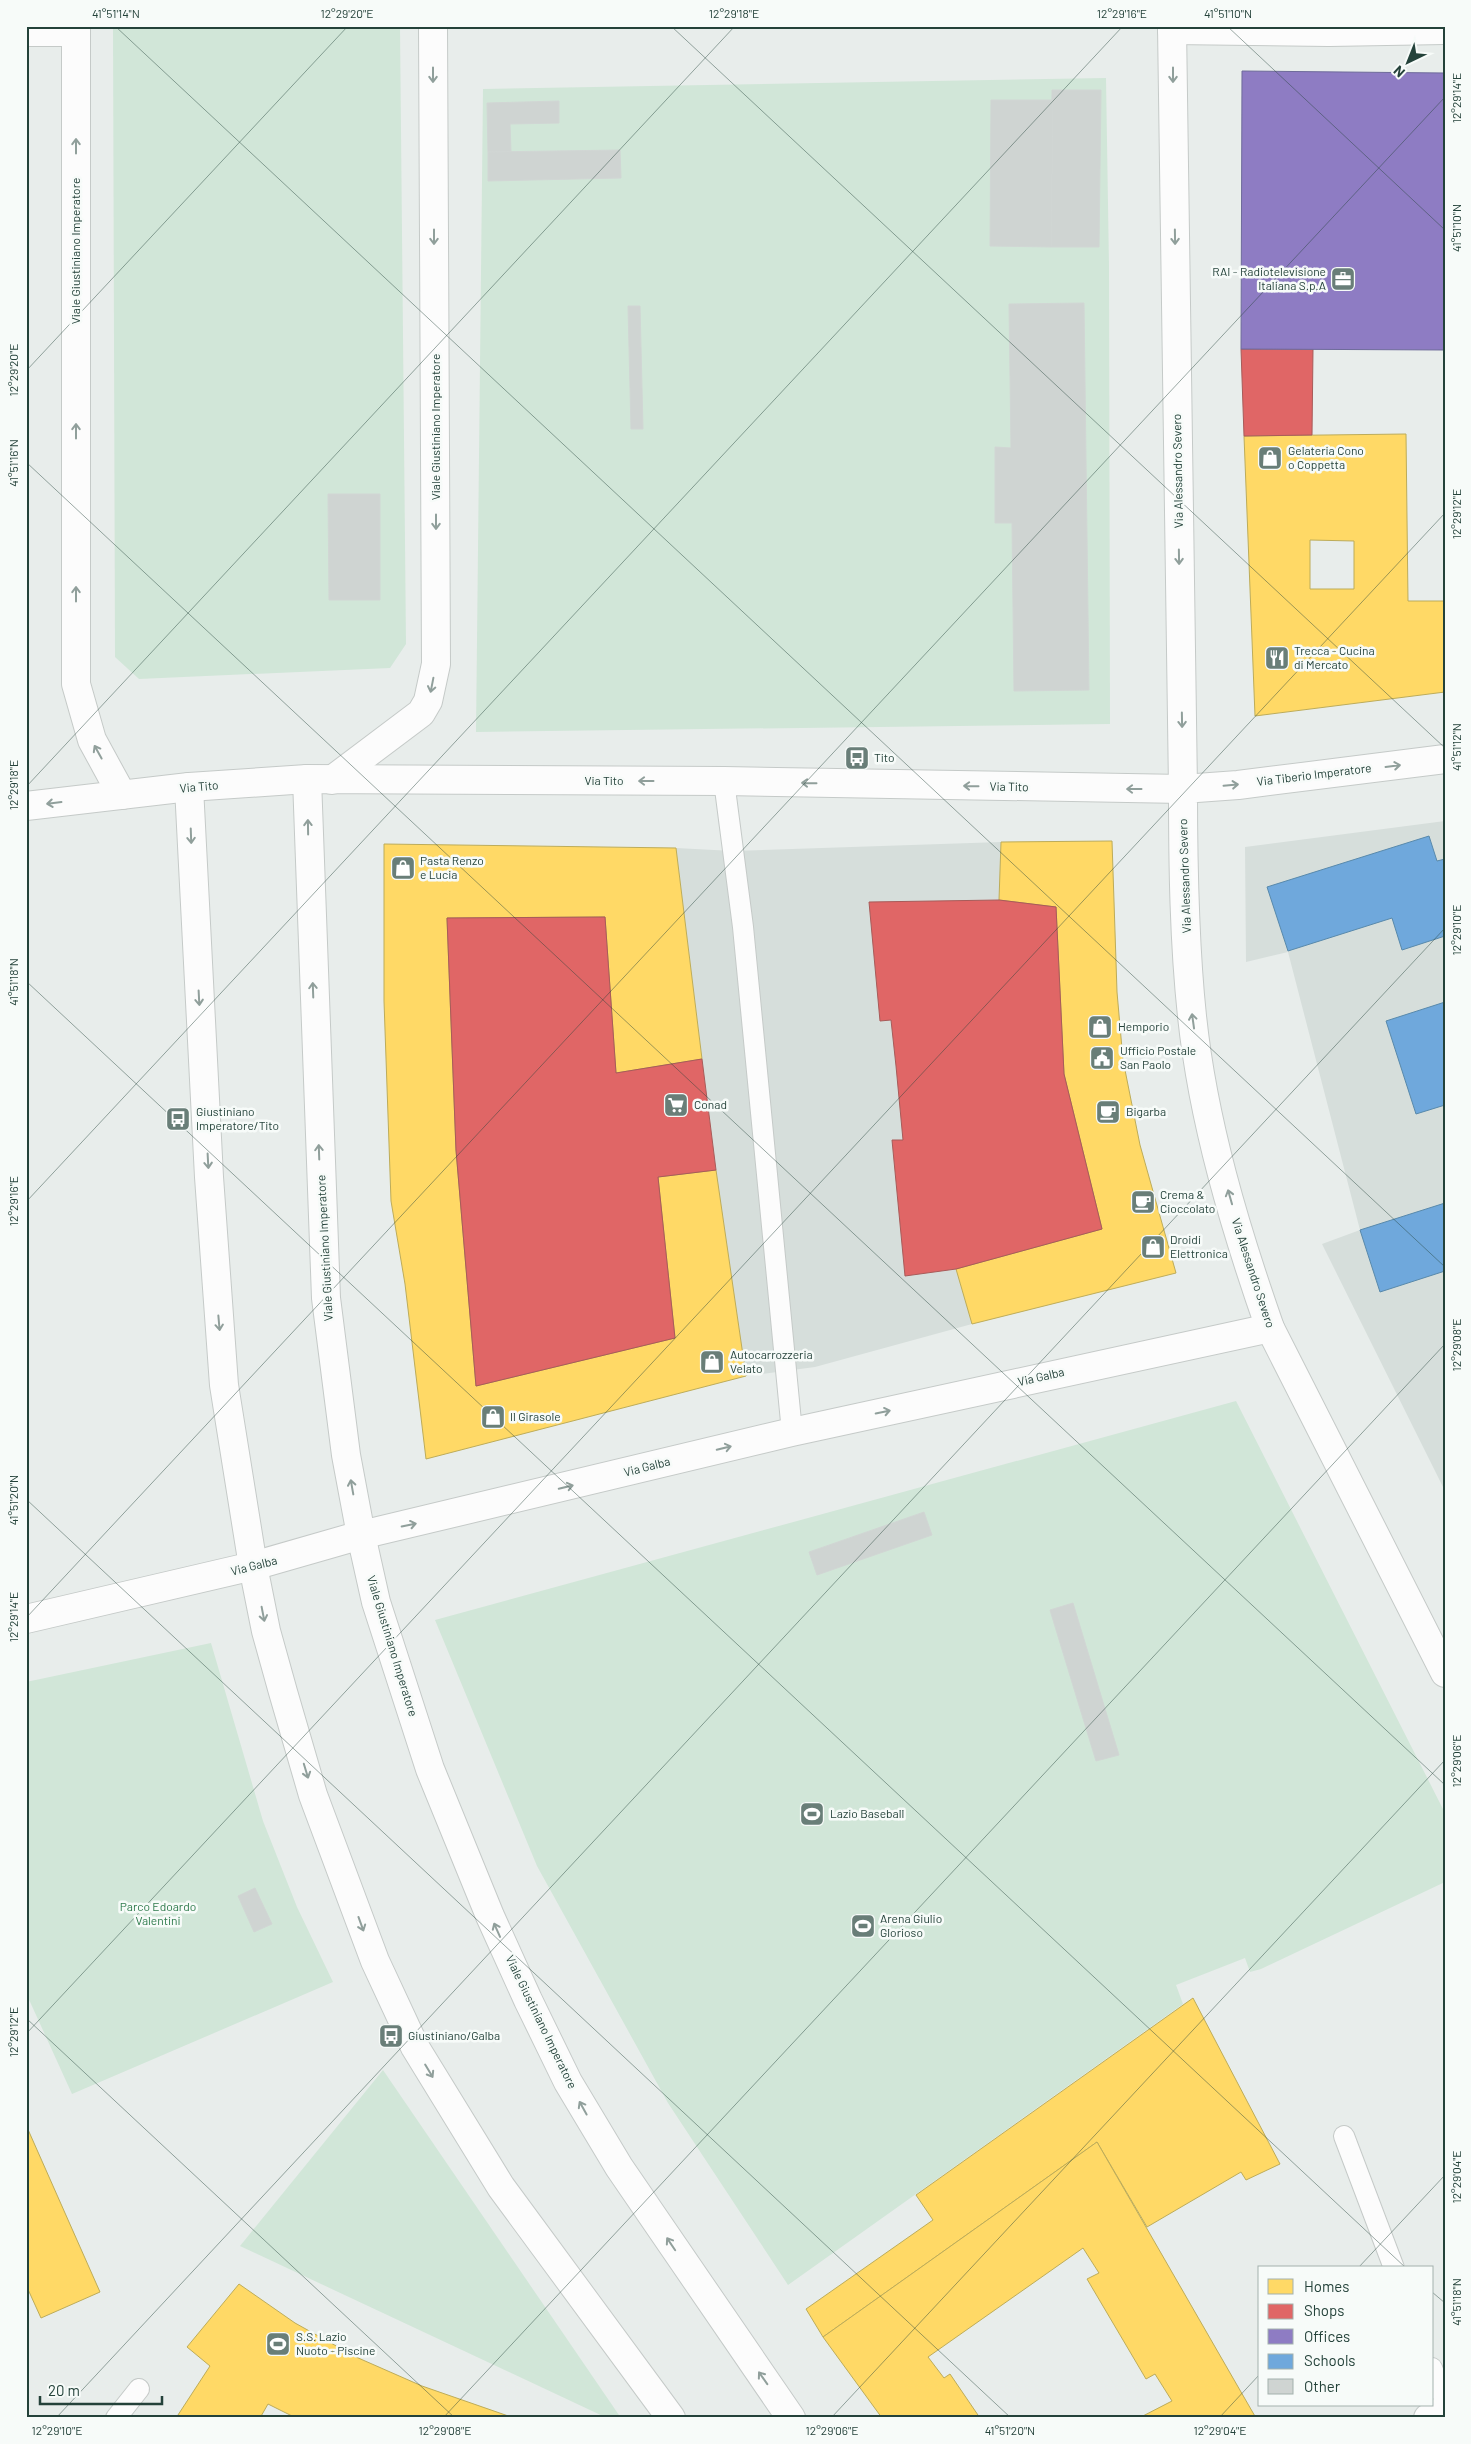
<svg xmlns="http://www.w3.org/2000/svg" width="1471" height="2444" font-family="Barlow,sans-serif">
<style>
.built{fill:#d6dedb}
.green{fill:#d1e6d8}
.homes{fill:#ffd966;stroke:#bdac59;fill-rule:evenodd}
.shops{fill:#e06666;stroke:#a85b59}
.offices{fill:#8e7cc3;stroke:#6e6b9a}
.schools{fill:#6fa8dc;stroke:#5889ab}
.building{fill:#cfd4d2;stroke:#d1d6d4}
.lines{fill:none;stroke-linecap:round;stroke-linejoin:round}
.service-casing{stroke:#c5cac8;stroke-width:22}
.minor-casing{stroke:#c5cac8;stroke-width:30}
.tertiary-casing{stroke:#c5cac8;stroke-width:30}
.service{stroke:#fcfcfc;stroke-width:20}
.minor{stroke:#fcfcfc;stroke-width:28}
.tertiary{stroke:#fcfcfc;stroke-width:28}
.oneway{stroke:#909f9b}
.ticks{fill:none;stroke:#24423a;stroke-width:1;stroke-opacity:0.45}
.labels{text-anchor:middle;stroke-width:5;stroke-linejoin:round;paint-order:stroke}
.street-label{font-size:12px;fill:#24423a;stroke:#f7fbf9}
.poi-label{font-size:12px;fill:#24423a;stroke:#f7fbf9;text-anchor:start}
.park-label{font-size:12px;fill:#2d7a4b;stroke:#f7fbf9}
.neatline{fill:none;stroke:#24423a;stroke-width:2}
.ticks-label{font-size:12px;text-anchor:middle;fill:#24423a}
</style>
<rect width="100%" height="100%" fill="#e8edeb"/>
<g class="built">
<path d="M1445 821V1491L1322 1244 1360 1230 1288 952 1246 962 1245 847Z"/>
<path d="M1001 842 999 900 957 1269 972 1324 815 1367 746 1376 716 1171 676 848 733 851Z"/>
</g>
<g class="green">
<path d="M113 26H400L406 644 390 668 139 679 115 657Z"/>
<path d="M1106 78 1109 266 1110 724 476 732 483 89Z"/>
<path d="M1236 1401 1445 1813V1882L1261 1969 1250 1972 1245 1958 1176 1985 1183 2004 788 2285 668 2103 537 1866 435 1620Z"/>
<path d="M211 1643 263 1821 297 1907 333 1982 72 2094 26 1993V1682Z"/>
<path d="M383 2070 621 2418H607L240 2246Z"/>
</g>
<g class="homes">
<path d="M1406 434 1408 601H1445V692L1255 716 1244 436ZM1310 540 1354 541V589H1310Z"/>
<path d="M1112 841 1117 992 1123 1060 1140 1145 1176 1273 972 1324 956 1269 1102 1229 1064 1074 1056 907 999 900 1001 842Z"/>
<path d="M384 844 676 848 702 1059 616 1073 605 917 447 918 456 1150 476 1386 675 1338 658 1177 716 1170 746 1376 426 1459 405 1284 391 1201 384 1001Z"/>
<path d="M1193 1998 1280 2164 1246 2180 1241 2172 1147 2227 1097 2142 823 2337 806 2309 933 2220 916 2195Z"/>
<path d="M26 2125 100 2292 41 2318 26 2285Z"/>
<path d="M1097 2142 1256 2418H1139L1172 2401 1155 2374 1146 2379 1087 2279 1099 2273 1083 2248 928 2357 944 2378 950 2374 980 2418H882L823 2337Z"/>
<path d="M239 2284 295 2323 356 2357 422 2386 514 2418H296L268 2404 260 2418H176L210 2366 187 2347Z"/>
</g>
<g class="shops">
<path d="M1241 349H1313L1312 435 1244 436Z"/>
<path d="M999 900 1056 907 1064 1074 1102 1229 956 1269 905 1276 892 1140H903L896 1066 891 1020 880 1021 869 902Z"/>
<path d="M605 917 616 1073 702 1059 716 1170 658 1177 675 1338 476 1386 456 1150 447 918Z"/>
</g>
<path class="offices" d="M1242 71 1445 73V350L1241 349Z"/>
<g class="schools">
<path d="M1429 836 1437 861 1445 859V936L1402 950 1392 918 1288 951 1267 887Z"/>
<path d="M1445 1002V1105L1416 1114 1386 1021Z"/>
<path d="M1445 1203V1271L1380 1292 1360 1230Z"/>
</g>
<g class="building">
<path d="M1052 90H1101L1099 247H1051Z"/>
<path d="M991 100H1053L1051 247 990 246Z"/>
<path d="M559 101V123L510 124 511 152H488L487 103Z"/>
<path d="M620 150 621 178 488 181V152Z"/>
<path d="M1084 303 1089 690 1014 691 1012 523H995V447L1011 448 1009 304Z"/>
<path d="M628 306H640L643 429H631Z"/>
<path d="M328 494H380V600H329Z"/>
<path d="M924 1512 932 1535 817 1575 809 1552Z"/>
<path d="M1073 1603 1119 1755 1096 1761 1050 1610Z"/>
<path d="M255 1888 272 1924 254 1932 238 1896Z"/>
</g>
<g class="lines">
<defs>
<g id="service">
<path d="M26 36H76"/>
<path d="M724 781 743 927 792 1432"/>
<path d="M1344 2136 1394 2268"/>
<path d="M1432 2368 1445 2401"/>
<path d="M116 2418 139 2389"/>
</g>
<g id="minor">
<path d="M1172 30 1329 32 1445 30"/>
<path d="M1445 759 1238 785 1183 789C1183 864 1184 941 1192 1016 1203 1122 1235 1228 1270 1328L1445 1673"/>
<path d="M26 1619 253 1566 361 1535 792 1432 1270 1328"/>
<path d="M1428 2418 1445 2409"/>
</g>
<g id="tertiary">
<path d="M76 26V684L92 740 122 795"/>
<path d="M307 779 326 1298 346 1455 361 1535 376 1602 430 1769 490 1916 528 2000 568 2082 619 2167 791 2418"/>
<path d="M332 780 421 713 428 701 436 664 433 26"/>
<path d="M189 787 209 1177 224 1385 253 1566 266 1631 283 1692 313 1795 375 1961 415 2047 501 2187 671 2418"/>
<path d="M26 806 189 787 307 779 724 781 1183 789 1172 26"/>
</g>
</defs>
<use href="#service" class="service-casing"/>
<use href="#minor" class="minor-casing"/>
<use href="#tertiary" class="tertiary-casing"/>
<use href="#service" class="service"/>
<use href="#minor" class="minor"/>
<use href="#tertiary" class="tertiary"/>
</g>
<defs><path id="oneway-shaft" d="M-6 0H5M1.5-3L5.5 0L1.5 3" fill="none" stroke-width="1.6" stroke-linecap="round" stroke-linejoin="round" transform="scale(1.25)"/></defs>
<g class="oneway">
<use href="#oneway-shaft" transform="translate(433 75) rotate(90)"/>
<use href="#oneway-shaft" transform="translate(1173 75) rotate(90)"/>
<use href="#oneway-shaft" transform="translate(76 146) rotate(-90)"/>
<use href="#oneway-shaft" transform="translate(434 237) rotate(90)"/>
<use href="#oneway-shaft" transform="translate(1175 237) rotate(89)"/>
<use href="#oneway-shaft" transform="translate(76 431) rotate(-90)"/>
<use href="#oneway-shaft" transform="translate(436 522) rotate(90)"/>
<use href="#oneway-shaft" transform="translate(1179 557) rotate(89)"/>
<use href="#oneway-shaft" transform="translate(76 594) rotate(-90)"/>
<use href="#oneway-shaft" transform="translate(432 685) rotate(101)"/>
<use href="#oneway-shaft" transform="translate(1182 720) rotate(89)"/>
<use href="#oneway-shaft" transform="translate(98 752) rotate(-119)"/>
<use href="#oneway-shaft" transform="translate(1393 766) rotate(-7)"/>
<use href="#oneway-shaft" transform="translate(646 781) rotate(-180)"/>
<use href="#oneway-shaft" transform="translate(809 783) rotate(-179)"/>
<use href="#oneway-shaft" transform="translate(1231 785) rotate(-5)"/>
<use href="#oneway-shaft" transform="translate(971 786) rotate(-179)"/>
<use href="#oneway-shaft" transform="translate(1134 789) rotate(180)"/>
<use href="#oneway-shaft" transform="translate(54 803) rotate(173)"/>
<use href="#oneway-shaft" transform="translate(308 827) rotate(-91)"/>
<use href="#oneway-shaft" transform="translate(191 836) rotate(88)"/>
<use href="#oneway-shaft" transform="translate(313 990) rotate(-92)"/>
<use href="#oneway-shaft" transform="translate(199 998) rotate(87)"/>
<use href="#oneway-shaft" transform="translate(1193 1021) rotate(-98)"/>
<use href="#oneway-shaft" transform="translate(319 1152) rotate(-92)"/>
<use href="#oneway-shaft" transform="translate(208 1161) rotate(87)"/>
<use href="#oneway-shaft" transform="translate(1230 1197) rotate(-106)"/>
<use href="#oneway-shaft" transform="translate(219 1323) rotate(85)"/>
<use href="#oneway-shaft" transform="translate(883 1412) rotate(-12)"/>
<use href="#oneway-shaft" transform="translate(724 1448) rotate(-14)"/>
<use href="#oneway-shaft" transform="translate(352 1487) rotate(-100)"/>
<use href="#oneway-shaft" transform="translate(566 1487) rotate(-14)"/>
<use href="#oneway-shaft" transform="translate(409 1525) rotate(-12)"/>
<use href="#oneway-shaft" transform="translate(263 1614) rotate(79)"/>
<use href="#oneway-shaft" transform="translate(306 1771) rotate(73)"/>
<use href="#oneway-shaft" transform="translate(361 1924) rotate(70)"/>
<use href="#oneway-shaft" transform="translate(497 1930) rotate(-114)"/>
<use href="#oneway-shaft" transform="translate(429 2071) rotate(59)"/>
<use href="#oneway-shaft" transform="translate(583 2108) rotate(-119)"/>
<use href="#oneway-shaft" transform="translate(671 2244) rotate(-124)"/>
<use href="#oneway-shaft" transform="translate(763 2378) rotate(-125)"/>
</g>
<path class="ticks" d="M115 26 1445 1267M671 26 1445 748M1227 26 1445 230M26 371 348 26M26 462 1445 1785M26 787 735 26M26 981 1406 2268M26 1202 1123 26M26 1499 1011 2418M26 1618 1445 97M26 2018 455 2418M26 2034 1445 513M1358 2268 1445 2175M1432 2292 1445 2303M56 2418 1445 928M443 2418 1445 1344M831 2418 1445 1760M1219 2418 1260 2374"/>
<defs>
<symbol id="office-square" viewBox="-11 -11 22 22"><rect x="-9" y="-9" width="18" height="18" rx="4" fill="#697e78" stroke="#f7fbf9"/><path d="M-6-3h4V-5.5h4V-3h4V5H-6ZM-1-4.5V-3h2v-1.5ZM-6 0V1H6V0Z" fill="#fff"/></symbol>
<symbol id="shop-square" viewBox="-11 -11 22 22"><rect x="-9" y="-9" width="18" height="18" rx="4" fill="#697e78" stroke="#f7fbf9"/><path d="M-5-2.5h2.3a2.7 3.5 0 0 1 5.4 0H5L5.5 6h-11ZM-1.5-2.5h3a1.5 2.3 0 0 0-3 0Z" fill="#fff"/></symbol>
<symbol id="restaurant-square" viewBox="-11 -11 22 22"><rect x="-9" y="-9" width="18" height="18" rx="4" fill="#697e78" stroke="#f7fbf9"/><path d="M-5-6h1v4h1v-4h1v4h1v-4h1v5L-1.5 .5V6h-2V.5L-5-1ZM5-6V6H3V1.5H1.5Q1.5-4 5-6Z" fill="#fff"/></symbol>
<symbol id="bus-square" viewBox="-11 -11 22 22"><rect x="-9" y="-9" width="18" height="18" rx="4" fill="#697e78" stroke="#f7fbf9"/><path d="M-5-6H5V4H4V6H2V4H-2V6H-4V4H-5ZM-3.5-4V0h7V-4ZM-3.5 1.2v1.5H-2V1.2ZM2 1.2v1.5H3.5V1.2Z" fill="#fff"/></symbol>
<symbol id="civic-square" viewBox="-11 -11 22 22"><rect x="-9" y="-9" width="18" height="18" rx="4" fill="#697e78" stroke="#f7fbf9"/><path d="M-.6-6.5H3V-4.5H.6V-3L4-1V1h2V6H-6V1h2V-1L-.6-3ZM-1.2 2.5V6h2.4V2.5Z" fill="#fff"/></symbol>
<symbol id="supermarket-square" viewBox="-11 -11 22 22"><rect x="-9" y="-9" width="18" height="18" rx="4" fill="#697e78" stroke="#f7fbf9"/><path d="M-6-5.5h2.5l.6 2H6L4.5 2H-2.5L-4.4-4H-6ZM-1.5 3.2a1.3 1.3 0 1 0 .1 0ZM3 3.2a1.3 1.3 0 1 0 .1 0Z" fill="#fff"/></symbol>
<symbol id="cafe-square" viewBox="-11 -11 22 22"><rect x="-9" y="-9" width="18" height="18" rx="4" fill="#697e78" stroke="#f7fbf9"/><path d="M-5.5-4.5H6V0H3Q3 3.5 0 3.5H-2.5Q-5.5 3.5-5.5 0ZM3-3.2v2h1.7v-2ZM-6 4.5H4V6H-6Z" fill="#fff"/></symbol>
<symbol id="stadium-square" viewBox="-11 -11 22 22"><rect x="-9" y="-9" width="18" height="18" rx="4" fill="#697e78" stroke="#f7fbf9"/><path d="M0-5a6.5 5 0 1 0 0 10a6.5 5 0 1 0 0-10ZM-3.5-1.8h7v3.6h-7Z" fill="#fff"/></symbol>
</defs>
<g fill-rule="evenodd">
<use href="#office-square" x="1329" y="265" width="28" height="28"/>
<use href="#shop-square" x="1256" y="444" width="28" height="28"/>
<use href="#restaurant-square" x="1263" y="644" width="28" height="28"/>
<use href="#bus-square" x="843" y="744" width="28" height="28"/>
<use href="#shop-square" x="389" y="854" width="28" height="28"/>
<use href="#shop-square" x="1086" y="1013" width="28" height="28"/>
<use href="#civic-square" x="1088" y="1044" width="28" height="28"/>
<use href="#supermarket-square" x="662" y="1091" width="28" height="28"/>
<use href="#cafe-square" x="1094" y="1098" width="28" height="28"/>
<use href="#bus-square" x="164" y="1105" width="28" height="28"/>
<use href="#cafe-square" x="1129" y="1188" width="28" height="28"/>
<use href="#shop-square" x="1139" y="1233" width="28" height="28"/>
<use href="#shop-square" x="698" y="1348" width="28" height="28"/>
<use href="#shop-square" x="479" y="1403" width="28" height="28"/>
<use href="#stadium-square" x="798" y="1800" width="28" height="28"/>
<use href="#stadium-square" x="849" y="1912" width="28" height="28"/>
<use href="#bus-square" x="377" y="2022" width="28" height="28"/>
<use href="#stadium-square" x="264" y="2330" width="28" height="28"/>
</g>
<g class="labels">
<g class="street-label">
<text transform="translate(76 251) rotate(-90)" y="4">Viale Giustiniano Imperatore</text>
<text transform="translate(436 427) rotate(-90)" y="4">Viale Giustiniano Imperatore</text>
<text transform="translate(1178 471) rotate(-91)" y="4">Via Alessandro Severo</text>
<text transform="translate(1314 775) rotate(-7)" y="4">Via Tiberio Imperatore</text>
<text x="604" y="785">Via Tito</text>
<text transform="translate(199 787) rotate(-5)" y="4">Via Tito</text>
<text transform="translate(1009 787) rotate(1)" y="4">Via Tito</text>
<text transform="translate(1185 876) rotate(-92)" y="4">Via Alessandro Severo</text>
<text transform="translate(325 1248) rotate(-93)" y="4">Viale Giustiniano Imperatore</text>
<text transform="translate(1253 1273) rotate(72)" y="4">Via Alessandro Severo</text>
<text transform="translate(1041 1377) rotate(-13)" y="4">Via Galba</text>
<text transform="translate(647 1467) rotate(-14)" y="4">Via Galba</text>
<text transform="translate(254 1566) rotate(-14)" y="4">Via Galba</text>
<text transform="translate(392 1646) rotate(73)" y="4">Viale Giustiniano Imperatore</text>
<text transform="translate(541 2022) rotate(64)" y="4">Viale Giustiniano Imperatore</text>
</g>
<g class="poi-label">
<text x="1326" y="276" text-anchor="end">RAI - Radiotelevisione<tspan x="1326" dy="14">Italiana S.p.A</tspan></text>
<text x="1288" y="455">Gelateria Cono<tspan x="1288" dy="14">o Coppetta</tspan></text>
<text x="1294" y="655">Trecca - Cucina<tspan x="1294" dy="14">di Mercato</tspan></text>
<text x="874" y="762">Tito</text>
<text x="420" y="865">Pasta Renzo<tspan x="420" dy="14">e Lucia</tspan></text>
<text x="1118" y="1031">Hemporio</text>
<text x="1120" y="1055">Ufficio Postale<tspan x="1120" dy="14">San Paolo</tspan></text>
<text x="694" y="1109">Conad</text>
<text x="196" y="1116">Giustiniano<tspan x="196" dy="14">Imperatore/Tito</tspan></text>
<text x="1126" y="1116">Bigarba</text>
<text x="1160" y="1199">Crema &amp;<tspan x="1160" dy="14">Cioccolato</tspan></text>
<text x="1170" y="1244">Droidi<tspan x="1170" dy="14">Elettronica</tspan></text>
<text x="730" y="1359">Autocarrozzeria<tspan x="730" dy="14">Velato</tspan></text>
<text x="510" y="1421">Il Girasole</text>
<text x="830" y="1818">Lazio Baseball</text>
<text x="880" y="1923">Arena Giulio<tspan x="880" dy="14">Glorioso</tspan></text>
<text x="408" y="2040">Giustiniano/Galba</text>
<text x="296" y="2341">S.S. Lazio<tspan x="296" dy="14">Nuoto - Piscine</tspan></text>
</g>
<g class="park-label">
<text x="158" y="1911">Parco Edoardo<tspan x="158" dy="14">Valentini</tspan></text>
</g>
</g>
<rect width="1471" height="2444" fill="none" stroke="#f7fbf9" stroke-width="55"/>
<rect x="1258" y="2266" width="175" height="140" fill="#f7fbf9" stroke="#a3b1ad"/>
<rect x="1268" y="2279" width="25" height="15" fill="#ffd966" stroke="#a3b1ad"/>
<text x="1304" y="2292" font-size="15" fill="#24423a">Homes</text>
<rect x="1268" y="2304" width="25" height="15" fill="#e06666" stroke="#a3b1ad"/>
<text x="1304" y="2316" font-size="15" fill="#24423a">Shops</text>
<rect x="1268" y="2329" width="25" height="15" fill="#8e7cc3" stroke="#a3b1ad"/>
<text x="1304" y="2342" font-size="15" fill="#24423a">Offices</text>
<rect x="1268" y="2354" width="25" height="15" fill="#6fa8dc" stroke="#a3b1ad"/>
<text x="1304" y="2366" font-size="15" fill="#24423a">Schools</text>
<rect x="1268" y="2379" width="25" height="15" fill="#cfd4d2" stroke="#a3b1ad"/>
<text x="1304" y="2392" font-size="15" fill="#24423a">Other</text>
<g transform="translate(1408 62) rotate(223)" stroke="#f7fbf9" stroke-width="4" paint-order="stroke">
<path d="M0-4L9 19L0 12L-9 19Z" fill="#24423a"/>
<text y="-8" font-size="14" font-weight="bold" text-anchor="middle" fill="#24423a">N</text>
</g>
<path d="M40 2396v8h122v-8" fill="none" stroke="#24423a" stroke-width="2.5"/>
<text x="48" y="2396" font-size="15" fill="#24423a" stroke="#f7fbf9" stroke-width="4" paint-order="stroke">20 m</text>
<rect x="28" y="28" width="1416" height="2388" class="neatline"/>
<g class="ticks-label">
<text x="116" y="18">41°51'14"N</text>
<text x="347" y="18">12°29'20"E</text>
<text x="734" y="18">12°29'18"E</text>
<text x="1122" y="18">12°29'16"E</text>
<text x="1228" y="18">41°51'10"N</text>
<text transform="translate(1457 98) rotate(-90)" y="4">12°29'14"E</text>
<text transform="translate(1457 228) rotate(-90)" y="4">41°51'10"N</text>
<text transform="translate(14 370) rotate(-90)" y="4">12°29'20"E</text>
<text transform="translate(14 463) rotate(-90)" y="4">41°51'16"N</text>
<text transform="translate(1457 514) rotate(-90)" y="4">12°29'12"E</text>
<text transform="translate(1457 747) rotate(-90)" y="4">41°51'12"N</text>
<text transform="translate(14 785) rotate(-90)" y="4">12°29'18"E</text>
<text transform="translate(1457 930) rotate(-90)" y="4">12°29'10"E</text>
<text transform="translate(14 982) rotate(-90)" y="4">41°51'18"N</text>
<text transform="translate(14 1201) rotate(-90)" y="4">12°29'16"E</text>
<text transform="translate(1457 1345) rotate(-90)" y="4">12°29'08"E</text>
<text transform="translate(14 1500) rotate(-90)" y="4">41°51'20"N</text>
<text transform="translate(14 1617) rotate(-90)" y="4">12°29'14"E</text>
<text transform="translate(1457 1761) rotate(-90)" y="4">12°29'06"E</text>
<text transform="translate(14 2032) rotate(-90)" y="4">12°29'12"E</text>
<text transform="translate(1457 2177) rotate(-90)" y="4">12°29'04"E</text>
<text transform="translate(1457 2302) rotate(-90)" y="4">41°51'18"N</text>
<text x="57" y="2435">12°29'10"E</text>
<text x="445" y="2435">12°29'08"E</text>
<text x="832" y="2435">12°29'06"E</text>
<text x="1010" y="2435">41°51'20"N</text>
<text x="1220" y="2435">12°29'04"E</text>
</g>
</svg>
